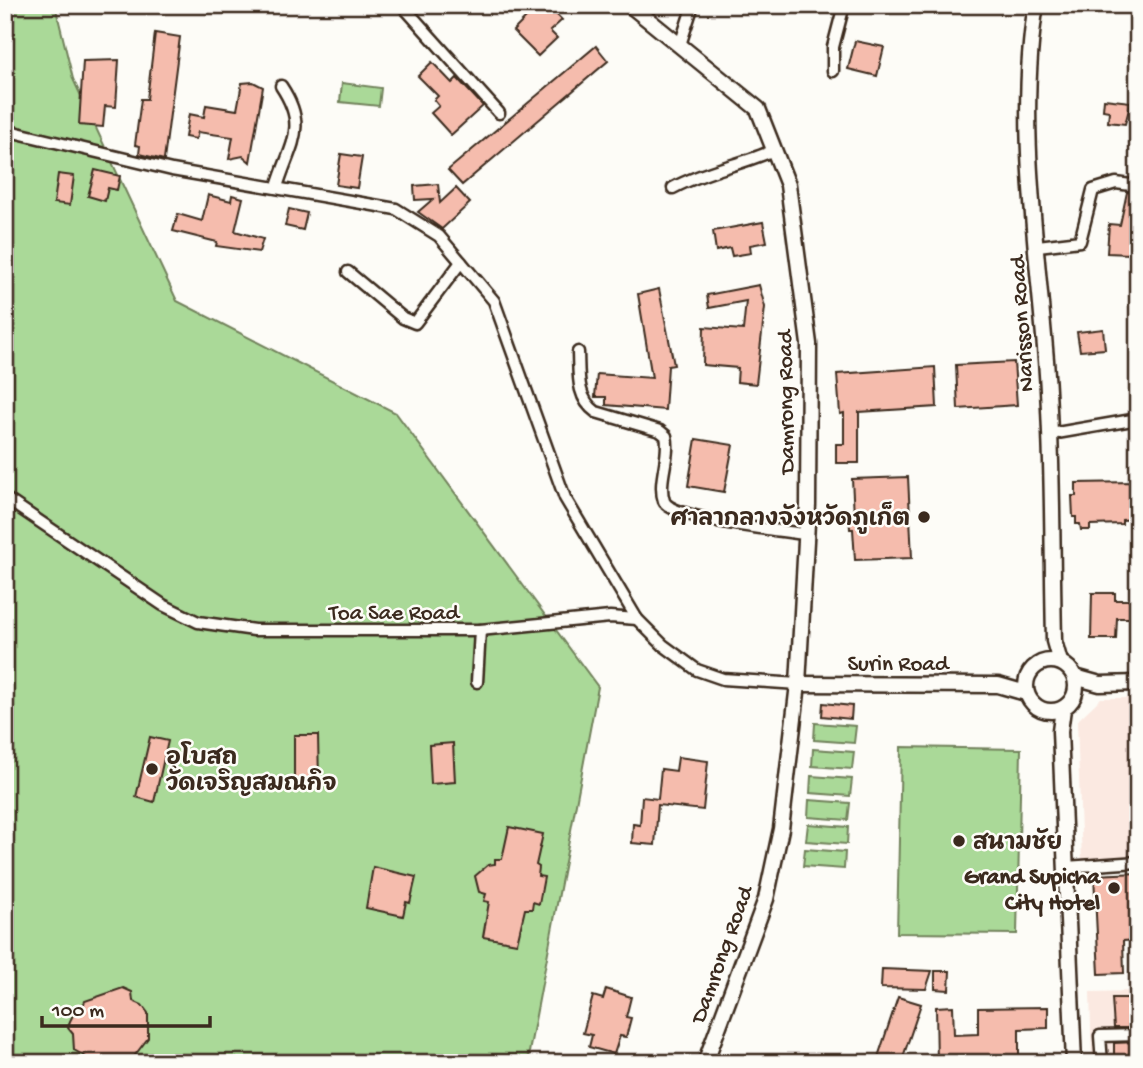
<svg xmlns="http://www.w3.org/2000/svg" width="1143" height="1068" font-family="'Gochi Hand','Playpen Sans Thai',sans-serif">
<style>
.built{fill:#fbe9e1}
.green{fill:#aad998;stroke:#72825b;stroke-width:2}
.building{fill:#f5bcad;stroke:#3b2a1e;stroke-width:2}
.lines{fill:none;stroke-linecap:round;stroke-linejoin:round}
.street-casing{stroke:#3b2a1e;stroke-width:15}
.secondary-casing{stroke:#3b2a1e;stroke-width:19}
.street{stroke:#fdfcf7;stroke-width:10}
.secondary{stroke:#fdfcf7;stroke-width:14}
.poi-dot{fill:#3b2a1e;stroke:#fdfcf7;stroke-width:2.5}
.labels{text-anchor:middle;stroke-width:5;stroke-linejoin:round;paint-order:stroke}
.street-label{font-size:23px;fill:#3b2a1e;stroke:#fdfcf7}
.poi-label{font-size:23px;font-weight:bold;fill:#3b2a1e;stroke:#fdfcf7;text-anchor:end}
</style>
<rect width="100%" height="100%" fill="#fdfcf7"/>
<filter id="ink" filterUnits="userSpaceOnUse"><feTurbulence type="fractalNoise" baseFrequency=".0143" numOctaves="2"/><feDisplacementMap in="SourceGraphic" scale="14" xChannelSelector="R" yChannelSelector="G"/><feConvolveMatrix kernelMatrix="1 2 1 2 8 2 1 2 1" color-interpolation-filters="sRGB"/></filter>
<g filter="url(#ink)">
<g class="built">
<path d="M1101 698H1138V859L1082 863 1077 721Z"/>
<path d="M1138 991V1063H1092L1090 992Z"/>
</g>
<g class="green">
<path d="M5 5H55L73 79 177 301 396 413 598 687 527 1063H5Z"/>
<path d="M342 83 381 88 379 106 340 102Z"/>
<path d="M815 723 856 726 854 743 814 740Z"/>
<path d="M901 747 1021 749 1017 934 897 933Z"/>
<path d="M813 749 854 752 852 769 812 766Z"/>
<path d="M811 776 852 779 850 796 810 793Z"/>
<path d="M809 800 850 803 848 820 808 817Z"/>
<path d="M808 824 848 827 847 844 806 841Z"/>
<path d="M805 849 845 852 844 869 803 866Z"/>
</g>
<g class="building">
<path d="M539 5H547L562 20 550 31 557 38 538 56 513 31Z"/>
<path d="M155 33 180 37 164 160 139 154 140 146 135 145 141 99H147Z"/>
<path d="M855 41 884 47 877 76 848 69Z"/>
<path d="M596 46 608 61 462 185 448 170Z"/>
<path d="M119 60 116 107 105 106 103 127 79 125 83 61Z"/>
<path d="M432 62 452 83 457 78 483 106 451 135 431 113 439 106 434 100 438 96 418 76Z"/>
<path d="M253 82 263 87 250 162 243 156 229 159 233 137 198 132 196 139 185 137 189 114 204 117 206 105 237 110 242 83Z"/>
<path d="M1104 99 1131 102 1125 124 1108 122 1109 111 1103 110Z"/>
<path d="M341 154 362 157 357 188 336 185Z"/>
<path d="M95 170 120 176 117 190 108 188 105 201 88 196Z"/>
<path d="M58 174 74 176 70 205 54 203Z"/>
<path d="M438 184 440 203 456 188 470 203 442 229 418 212 433 199 415 200 414 186Z"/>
<path d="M1127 192 1138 193V214L1132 213 1130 254 1107 253 1109 224 1120 225Z"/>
<path d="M208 195 231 201 232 195 243 198 235 231 263 239 259 252 216 246 217 242 173 231 178 214 202 221Z"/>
<path d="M289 209 307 213 303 230 285 226Z"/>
<path d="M763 222 767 242 750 245 751 253 732 256 730 248 716 251 713 231Z"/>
<path d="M759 285 765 307 756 384 737 382 738 368 703 365 704 327 743 330 746 301 709 308 707 295Z"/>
<path d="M659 289 674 365 668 366 665 410 606 405V397H595L597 374 652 378 638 294Z"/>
<path d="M1103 329 1105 349 1080 351 1077 332Z"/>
<path d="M1014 362 1017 405 958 409 956 365Z"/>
<path d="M935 367 937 407 859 412V463H836V444H844V413L840 414 837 374Z"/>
<path d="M696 439 733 445 724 492 688 486Z"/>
<path d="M908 477 912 558 855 560 853 529H850L849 515H854L852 479Z"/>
<path d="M1135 482 1136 519 1122 520V524L1090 525V530H1081L1080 524H1076V517H1073L1072 496H1076V483Z"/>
<path d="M1092 593H1115V600H1138V618H1117L1116 639H1091Z"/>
<path d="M823 703 852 706 851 719 822 716Z"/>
<path d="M294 735H318L319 781 294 782Z"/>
<path d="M150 737 168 741 154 802 136 797Z"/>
<path d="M453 743 455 782 431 784 429 745Z"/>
<path d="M678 757 708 761 703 810 658 805 655 845 632 843 633 824 640 825 642 797 658 799 661 769 676 771Z"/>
<path d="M509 827 543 834 536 865 539 867 538 876 544 877 539 904 533 902 532 909H525L517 943 483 937 489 902 484 901 486 894 479 892 475 876 488 865 495 864V859H502Z"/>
<path d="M373 867 416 877 410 903 406 902 403 916 366 908Z"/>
<path d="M1138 873V940L1123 941 1124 973 1099 974 1094 875Z"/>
<path d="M882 969 932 971 926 989 881 988Z"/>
<path d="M935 971H950L949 990 935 989Z"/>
<path d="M123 988 132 992 133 1001 142 1005 148 1013V1038L132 1059 123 1063H89L86 1057 74 1050 73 1034 68 1028 70 1021 74 1013 81 1011 85 1001Z"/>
<path d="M606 989 631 997 626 1017 631 1018 626 1037 620 1036 614 1054 589 1047 592 1035 583 1033 593 996 603 999Z"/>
<path d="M898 997 921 1004 901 1063H876Z"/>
<path d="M1112 998H1134V1028H1114Z"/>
<path d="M953 1006 954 1035 978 1034V1008L1048 1007V1028L1019 1029V1063H937L936 1007Z"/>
<path d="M1138 1042V1056H1114V1043Z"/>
</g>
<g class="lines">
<defs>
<g id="street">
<path d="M402 5 499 113"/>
<path d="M680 45 693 5"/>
<path d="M833 71V47L844 5"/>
<path d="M5 130 172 170 396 209 439 236 494 301 565 498 637 619 663 645 697 670 723 679 798 684"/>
<path d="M277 187C290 144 309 128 281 86"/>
<path d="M673 188C706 170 741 165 774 150"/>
<path d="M1038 246 1080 241 1093 190 1116 183 1138 186"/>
<path d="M348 272 403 318 415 323 461 262"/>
<path d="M578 352C579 374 576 398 596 412L660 431 666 436C671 456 657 481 664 501 670 519 783 531 805 534"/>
<path d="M1051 434 1138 419"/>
<path d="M5 498 163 605 198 622 254 630H480L610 617 637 619"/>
<path d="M477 682 480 630"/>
<path d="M1066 867 1138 862"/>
<path d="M1102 1063 1100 1036 1138 1035"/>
</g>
<g id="secondary">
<path d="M630 5 758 109 788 185 809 344 808 505 798 684 781 829 766 899 705 1063"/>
<path d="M1036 5C1017 118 1037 246 1046 360 1053 453 1052 547 1054 641L1060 662"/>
<circle cx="1051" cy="686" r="25"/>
<path d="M1075 677 1100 684 1138 683"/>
<path d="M798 684 998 685 1026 693"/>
<path d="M1063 709 1060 731 1074 1063"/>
</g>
</defs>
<use href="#street" class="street-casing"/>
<use href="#secondary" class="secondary-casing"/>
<use href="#street" class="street"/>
<use href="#secondary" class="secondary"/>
</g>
</g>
<g class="poi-dot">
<circle cx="924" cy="517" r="7"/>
<circle cx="152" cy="769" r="7"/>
<circle cx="959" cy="841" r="7"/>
<circle cx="1114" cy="888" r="7"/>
</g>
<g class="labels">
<g class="street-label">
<text transform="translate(1020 324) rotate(-94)" y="8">Narisson Road</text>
<text transform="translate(784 402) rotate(-91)" y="8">Damrong Road</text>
<text x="394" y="619">Toa Sae Road</text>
<text x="898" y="670">Surin Road</text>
<text transform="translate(720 954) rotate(-70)" y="8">Damrong Road</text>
</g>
<g class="poi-label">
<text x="910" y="525">ศาลากลางจังหวัดภูเก็ต</text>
<text x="166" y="764" text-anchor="start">อุโบสถ<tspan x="166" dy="26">วัดเจริญสมณกิจ</tspan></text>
<text x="973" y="849" text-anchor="start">สนามชัย</text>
<text x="1100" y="883">Grand Supicha<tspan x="1100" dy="26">City Hotel</tspan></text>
</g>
</g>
<rect width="1143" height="1068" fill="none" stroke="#fdfcf7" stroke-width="28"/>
<rect x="14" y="14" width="1115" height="1040" fill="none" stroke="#3b2a1e" stroke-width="2.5" filter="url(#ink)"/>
<path d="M42 1016v10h168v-10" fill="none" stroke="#3b2a1e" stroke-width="3.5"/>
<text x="52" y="1016" font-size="21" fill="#3b2a1e" stroke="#fdfcf7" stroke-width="5" paint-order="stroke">100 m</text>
</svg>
